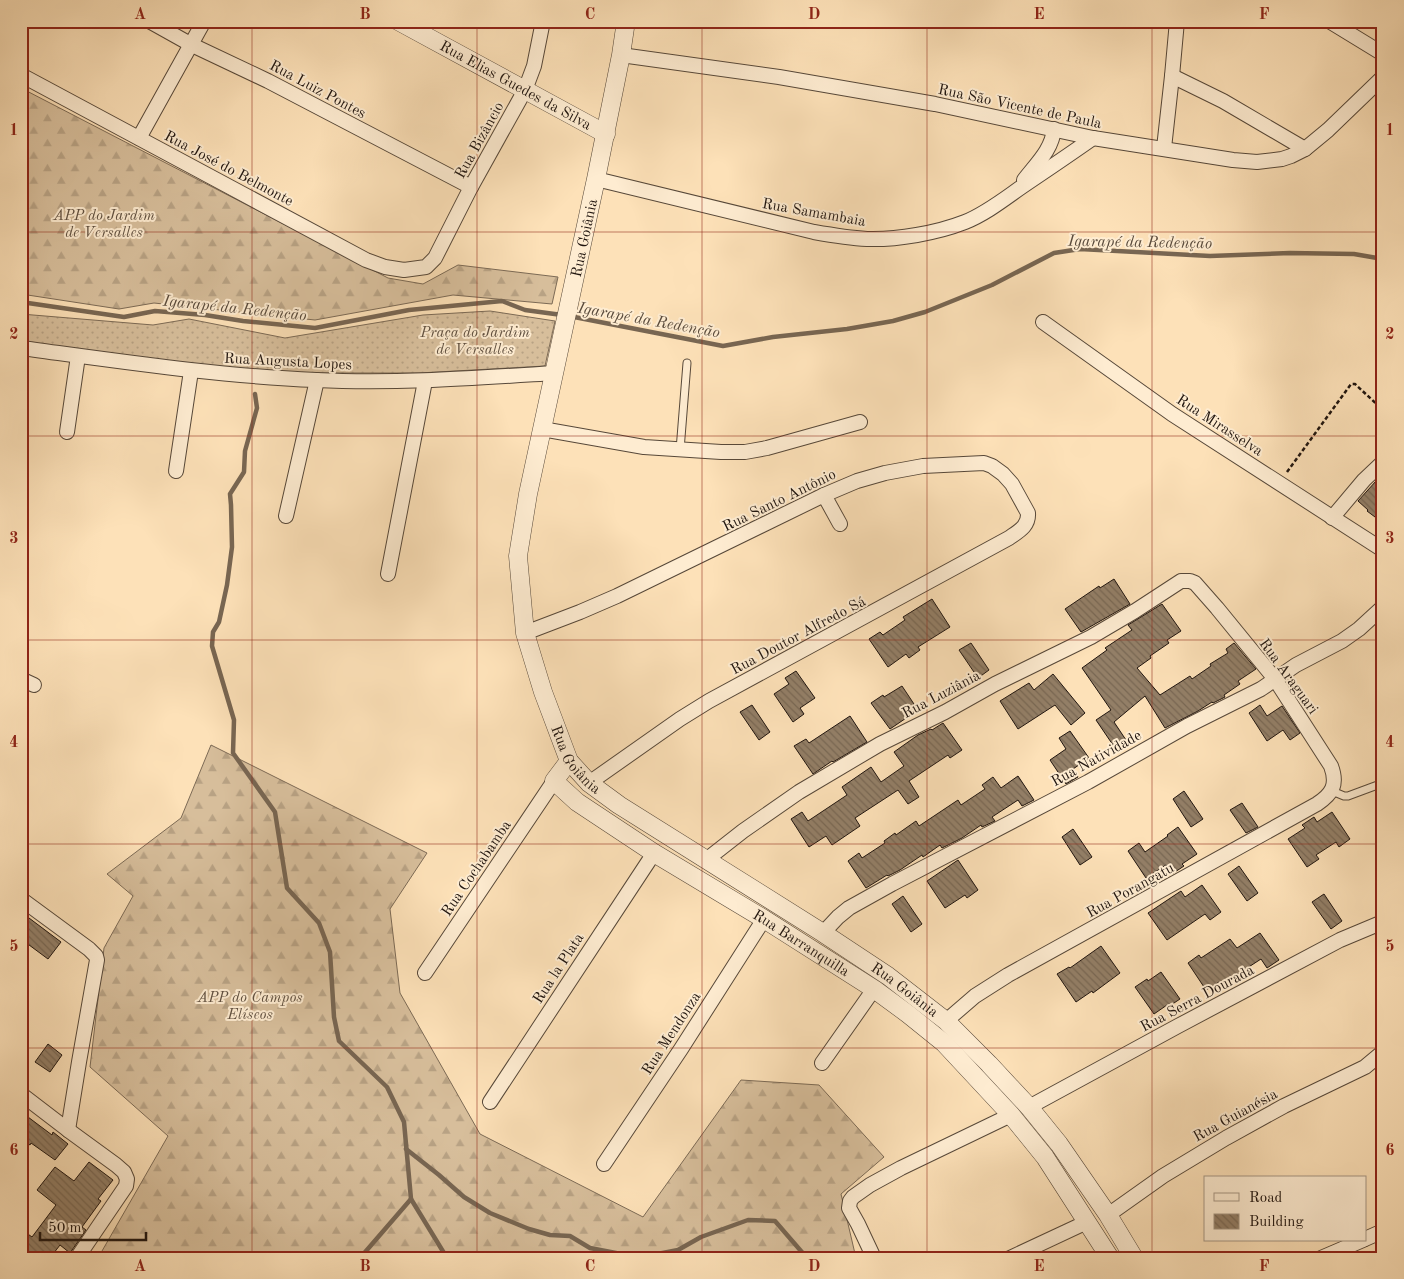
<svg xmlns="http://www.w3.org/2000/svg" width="1404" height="1279" font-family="'Old Standard TT',serif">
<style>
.grass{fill:url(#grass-dots);stroke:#7c6a55}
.forest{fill:url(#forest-firs);stroke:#7c6a55}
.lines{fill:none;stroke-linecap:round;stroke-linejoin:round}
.stream{stroke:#786652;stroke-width:4.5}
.building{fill:url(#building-back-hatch);stroke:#20150f}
.service-casing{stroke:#574839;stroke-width:9}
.minor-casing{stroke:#574839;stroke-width:16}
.tertiary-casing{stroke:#574839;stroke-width:19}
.path{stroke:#20150f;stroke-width:2.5;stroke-dasharray:4 2.5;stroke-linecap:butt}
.service{stroke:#feecd1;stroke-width:7}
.minor{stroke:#feecd1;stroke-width:14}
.tertiary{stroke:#feecd1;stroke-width:18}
.grid{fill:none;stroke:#8f2418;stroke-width:1;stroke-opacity:0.55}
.labels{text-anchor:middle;stroke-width:4;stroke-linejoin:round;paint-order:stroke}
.street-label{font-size:15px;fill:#20150f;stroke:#feecd1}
.park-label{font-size:15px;font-style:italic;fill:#605040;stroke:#feecd1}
.water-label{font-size:16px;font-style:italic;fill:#5a4b3c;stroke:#feecd1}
.neatline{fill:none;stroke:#8f2418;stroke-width:2}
.grid-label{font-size:16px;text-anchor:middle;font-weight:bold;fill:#8f2418}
</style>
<defs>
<pattern id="grass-dots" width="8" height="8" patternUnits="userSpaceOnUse" patternTransform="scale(1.25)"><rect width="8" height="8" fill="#d7be9b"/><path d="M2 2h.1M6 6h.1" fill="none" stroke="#b8a284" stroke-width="1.8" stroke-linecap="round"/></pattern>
<pattern id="forest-firs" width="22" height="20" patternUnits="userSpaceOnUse" patternTransform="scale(1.25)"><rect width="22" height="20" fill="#d7be9b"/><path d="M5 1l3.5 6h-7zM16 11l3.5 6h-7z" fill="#b8a284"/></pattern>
<pattern id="building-back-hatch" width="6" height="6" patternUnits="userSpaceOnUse" patternTransform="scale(1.25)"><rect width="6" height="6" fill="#937f67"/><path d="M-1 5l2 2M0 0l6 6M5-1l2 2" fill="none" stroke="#786753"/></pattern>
</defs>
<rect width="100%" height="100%" fill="#fde1b8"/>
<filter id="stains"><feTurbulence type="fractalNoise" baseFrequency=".004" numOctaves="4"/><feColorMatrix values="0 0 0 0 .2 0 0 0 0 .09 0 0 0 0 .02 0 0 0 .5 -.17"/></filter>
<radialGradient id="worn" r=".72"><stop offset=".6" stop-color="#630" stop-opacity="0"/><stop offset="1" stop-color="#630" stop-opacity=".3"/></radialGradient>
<path class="grass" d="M490 311 555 321 545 366 419 373H259L21 343V314L153 325 189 319 285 338 423 315Z"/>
<g class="forest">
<path d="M21 88 388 278 423 284 458 265 558 277 552 304 453 295 315 320 154 303 119 309 21 294Z"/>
<path d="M211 745 427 853 390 909 400 993 480 1134 643 1217 741 1080 819 1085 884 1157 841 1194 856 1258H98L168 1136 90 1067 104 948 133 896 107 874 181 818Z"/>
</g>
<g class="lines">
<g class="stream">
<path d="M21 302 124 317 155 311 205 315 243 321 315 328 409 310 502 301 525 310 562 315"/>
<path d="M569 316 723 346 773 337 847 329 893 321 925 312 992 285 1054 253 1080 249 1210 256 1290 253 1354 254 1383 259"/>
<path d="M255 394 257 408 245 451 244 472 230 494 231 505 232 547 227 585 219 622 213 632 212 646 234 720 233 753 275 812 287 888 319 923 330 952 334 1017 339 1041 387 1087 404 1122 411 1199 447 1258"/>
<path d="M406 1149 439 1175 464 1197 490 1213 529 1229 550 1235 570 1236 590 1248 621 1254 642 1257 678 1250 701 1237 748 1220 775 1221 807 1258"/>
<path d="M360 1258 411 1199"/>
</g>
</g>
<g class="building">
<path d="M1376 481 1383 486V523L1367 511 1368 510 1358 501Z"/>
<path d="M1114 579 1130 604 1081 632 1065 609 1099 586 1100 588Z"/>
<path d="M932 599 950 627 918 647 920 650 909 658 906 654 888 667 869 639 880 632 883 635 905 620 903 617Z"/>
<path d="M1162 604 1181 631 1167 640 1169 643 1150 656 1151 658 1137 668 1160 695 1190 676 1192 679 1211 666 1210 664 1228 653 1226 649 1234 643 1256 669 1238 681 1240 684 1224 695 1225 697 1213 703 1212 702 1198 711 1165 728 1145 696 1114 722 1126 740 1115 748 1096 720 1111 710 1082 668 1107 650 1105 648 1132 630 1128 625Z"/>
<path d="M971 643 989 670 978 678 959 650Z"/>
<path d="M796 671 815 698 800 708 804 714 793 722 774 694 789 684 785 678Z"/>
<path d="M1053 674 1085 713 1071 725 1055 705 1018 729 1000 701 1029 683 1034 690Z"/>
<path d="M902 686 918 710 890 729 871 703 883 695 884 697Z"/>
<path d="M752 705 770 732 759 740 740 712Z"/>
<path d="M1260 705 1267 716 1282 706 1300 733 1290 740 1283 730 1267 741 1249 713Z"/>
<path d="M850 716 867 742 833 762 832 761 813 774 794 746 806 739 809 743Z"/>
<path d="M943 723 962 750 950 758 948 755 909 781 919 797 908 804 898 790 855 818 860 826 832 845 826 836 809 847 791 819 802 812 808 821 847 795 842 787 871 767 881 782 904 766 894 752 918 735 931 729 932 730Z"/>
<path d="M1070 731 1089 758 1073 769 1078 777 1066 784 1050 760 1066 749 1059 738Z"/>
<path d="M1018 776 1034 800 1022 806 1018 800 992 817 995 821 982 827 981 825 962 838 942 848 940 845 923 857 922 855 900 870 888 876 887 875 866 888 848 861 859 853 862 858 885 843 884 841 895 833 896 835 916 821 919 826 958 800 961 805 985 789 982 785 993 777 1001 788Z"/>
<path d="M1184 791 1203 819 1191 827 1173 799Z"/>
<path d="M1242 803 1258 827 1246 833 1230 810Z"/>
<path d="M1332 812 1350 839 1339 847 1336 842 1316 855 1319 859 1307 867 1288 839 1305 828 1302 825 1314 817 1317 822Z"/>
<path d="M1178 827 1197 854 1182 864 1184 866 1172 874 1166 865 1146 878 1128 851 1139 843 1145 852 1168 836 1167 835Z"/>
<path d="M1073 829 1092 857 1080 865 1062 837Z"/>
<path d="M958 860 978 890 967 898 965 895 945 908 927 881Z"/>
<path d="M1239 866 1258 893 1247 901 1228 874Z"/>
<path d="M1202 885 1221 912 1210 920 1205 914 1167 940 1148 913 1181 891 1185 897Z"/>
<path d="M1324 894 1342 921 1331 929 1312 902Z"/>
<path d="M903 896 922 924 911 932 892 904Z"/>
<path d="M21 912 61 942 48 959 21 939Z"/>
<path d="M1260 933 1279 960 1267 968 1261 959 1221 985 1219 982 1206 990 1188 963 1199 955 1201 958 1230 939 1237 948Z"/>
<path d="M1101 946 1120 973 1093 993 1092 991 1076 1002 1057 974 1069 967 1070 968Z"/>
<path d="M1161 972 1180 999 1168 1007 1167 1005 1154 1014 1135 987 1147 979 1148 981Z"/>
<path d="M48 1044 62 1055 50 1072 35 1062Z"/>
<path d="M28 1117 52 1135 53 1132 68 1144 55 1160 31 1143 30 1145 21 1139V1127Z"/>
<path d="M89 1162 113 1180 98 1199 101 1201 82 1227 86 1230 70 1253 60 1245 50 1258H21V1229L32 1237 56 1205 37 1190 55 1167 74 1181Z"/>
</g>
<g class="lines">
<defs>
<g id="service">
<path d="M680 450 687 363"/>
<path d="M1332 791 1344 796H1348L1383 783"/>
</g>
<g id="minor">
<path d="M149 21 192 45 268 81 471 187"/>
<path d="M1329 21 1383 54"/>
<path d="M621 55 779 77 935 104 1093 138 1233 160 1257 162 1282 159 1291 156 1305 149 1328 130 1383 77"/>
<path d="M21 75 366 260 385 267 404 270 426 267 435 258 471 187 525 90 534 66 543 21"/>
<path d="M1172 76 1223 101 1305 149"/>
<path d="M139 138 204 21"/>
<path d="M1164 148 1172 76 1177 21"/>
<path d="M596 179 814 232C831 235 849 238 867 239 897 240 937 233 965 222 985 214 1003 200 1020 188 1045 171 1069 155 1093 138"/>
<path d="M1024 180C1036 164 1052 150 1054 129"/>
<path d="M1043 322 1172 414 1383 550"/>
<path d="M21 348C119 361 217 376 316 380 395 384 475 378 555 373"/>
<path d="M542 429 644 447 721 452H745L767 448 860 422"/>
<path d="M67 432 78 356"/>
<path d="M176 471 191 371"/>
<path d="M824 495 840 524"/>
<path d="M286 516 317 380"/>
<path d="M1332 518 1364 480 1383 462"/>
<path d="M388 574 425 381"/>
<path d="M525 633 580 612 617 596 824 495 857 481 885 473 923 466 984 463 992 466 1003 474 1012 484 1028 513C1029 526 1019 531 1009 538L709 701 680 719 589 783"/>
<path d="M21 679 34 685"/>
<path d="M706 860 743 831 799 792 880 744 945 712 995 684 1091 637 1135 611 1181 581H1190L1195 583 1217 608 1275 679 1331 766C1338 785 1332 794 1317 804L1008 975 975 996 946 1021"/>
<path d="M21 899 89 949 96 956 97 960 79 1062 68 1130"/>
<path d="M823 933 838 917 849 908 892 884 1088 782 1187 726 1261 689 1296 665 1342 641 1359 629 1383 607"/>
<path d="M425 973 554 781"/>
<path d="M822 1063 874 989"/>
<path d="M21 1094 68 1130 116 1165 124 1172 127 1179 126 1186 77 1258"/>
<path d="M490 1102 654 853"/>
<path d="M1029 1107 1178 1026 1340 940 1383 922"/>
<path d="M604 1164 681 1049 764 919"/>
<path d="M1108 1215 1163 1176 1226 1138 1284 1106 1365 1067 1383 1052"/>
<path d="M1365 1239 1383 1231"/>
<path d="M874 1258 858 1224 849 1208 850 1201 853 1197 870 1185 901 1168 1011 1115"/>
<path d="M1010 1258 1087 1222"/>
<path d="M1321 1258 1363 1240"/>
</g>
<g id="tertiary">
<path id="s1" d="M398 21 606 134"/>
<path id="s2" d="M626 21 621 55 596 179 528 494 518 556 525 633 543 692 569 761 589 783 619 805 823 933 888 976 946 1021 989 1064 1029 1107 1059 1144 1108 1215 1134 1258"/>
<path id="s3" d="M569 761 554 781 577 802 654 853 764 919 874 989 908 1014 944 1043 1011 1115 1045 1157 1110 1258"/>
</g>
</defs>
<use href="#service" class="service-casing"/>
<use href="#minor" class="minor-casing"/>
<use href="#tertiary" class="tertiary-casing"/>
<path class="path" d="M1287 472 1351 384H1355L1383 410"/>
<use href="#service" class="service"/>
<use href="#minor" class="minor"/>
<use href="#tertiary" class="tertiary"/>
</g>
<path class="grid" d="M252 21V1258M477 21V1258M702 21V1258M927 21V1258M1152 21V1258M21 232H1383M21 436H1383M21 640H1383M21 844H1383M21 1048H1383"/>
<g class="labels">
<g class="street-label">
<text dy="5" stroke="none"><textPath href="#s1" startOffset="134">Rua Elias Guedes da Silva</textPath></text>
<text transform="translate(318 89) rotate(28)" y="5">Rua Luiz Pontes</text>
<text transform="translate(1020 106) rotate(12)" y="5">Rua São Vicente de Paula</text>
<text transform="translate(479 140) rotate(-61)" y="5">Rua Bizâncio</text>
<text transform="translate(229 168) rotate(28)" y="5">Rua José do Belmonte</text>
<text transform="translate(814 212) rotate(10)" y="5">Rua Samambaia</text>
<text transform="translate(584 238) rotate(-78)" y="5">Rua Goiânia</text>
<text transform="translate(288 361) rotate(3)" y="5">Rua Augusta Lopes</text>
<text transform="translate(1220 425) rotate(33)" y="5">Rua Mirasselva</text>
<text transform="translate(779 500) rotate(-26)" y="5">Rua Santo Antônio</text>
<text transform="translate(798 635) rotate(-28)" y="5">Rua Doutor Alfredo Sá</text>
<text transform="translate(1289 676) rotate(54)" y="5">Rua Araguari</text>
<text transform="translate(941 694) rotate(-28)" y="5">Rua Luziânia</text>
<text dy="5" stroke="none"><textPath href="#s2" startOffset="761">Rua Goiânia</textPath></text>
<text transform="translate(1096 758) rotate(-29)" y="5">Rua Natividade</text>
<text transform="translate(476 868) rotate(-56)" y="5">Rua Cochabamba</text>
<text transform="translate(1130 890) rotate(-29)" y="5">Rua Porangatu</text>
<text dy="5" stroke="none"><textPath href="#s3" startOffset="321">Rua Barranquilla</textPath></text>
<text transform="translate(558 968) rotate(-57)" y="5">Rua la Plata</text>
<text dy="5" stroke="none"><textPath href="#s2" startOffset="1166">Rua Goiânia</textPath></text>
<text transform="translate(1197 998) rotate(-28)" y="5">Rua Serra Dourada</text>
<text transform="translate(671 1033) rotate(-57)" y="5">Rua Mendonza</text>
<text transform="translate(1235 1115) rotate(-29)" y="5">Rua Guianésia</text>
</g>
<g class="park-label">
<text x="104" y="220">APP do Jardim<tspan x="104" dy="17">de Versalles</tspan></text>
<text x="475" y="337">Praça do Jardim<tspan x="475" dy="17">de Versalles</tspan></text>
<text x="250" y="1002">APP do Campos<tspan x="250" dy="17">Elíseos</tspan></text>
</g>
<g class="water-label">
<text transform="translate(1140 241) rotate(1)" y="6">Igarapé da Redenção</text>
<text transform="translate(235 307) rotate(6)" y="6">Igarapé da Redenção</text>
<text transform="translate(649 319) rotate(10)" y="6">Igarapé da Redenção</text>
</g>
</g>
<rect width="1404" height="1279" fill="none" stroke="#fde1b8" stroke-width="55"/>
<rect x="1204" y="1176" width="162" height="65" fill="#feecd1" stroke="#a59683"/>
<rect x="1214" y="1193" width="25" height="8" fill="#feecd1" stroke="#a59683"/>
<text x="1249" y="1202" font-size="15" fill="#20150f">Road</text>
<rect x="1214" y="1214" width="25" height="15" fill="url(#building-back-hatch)" stroke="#a59683"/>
<text x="1249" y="1226" font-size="15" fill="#20150f">Building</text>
<path d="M40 1232v8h106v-8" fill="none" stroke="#20150f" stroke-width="2.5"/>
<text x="48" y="1232" font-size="15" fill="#20150f" stroke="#feecd1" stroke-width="4" paint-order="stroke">50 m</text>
<rect x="28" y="28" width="1348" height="1224" class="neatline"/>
<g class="grid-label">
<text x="140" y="19">A</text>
<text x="365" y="19">B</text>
<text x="590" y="19">C</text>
<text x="814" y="19">D</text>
<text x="1039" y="19">E</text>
<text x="1264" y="19">F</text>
<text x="14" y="135">1</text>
<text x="1390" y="135">1</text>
<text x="14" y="339">2</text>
<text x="1390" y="339">2</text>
<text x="14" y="543">3</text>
<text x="1390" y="543">3</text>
<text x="14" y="747">4</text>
<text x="1390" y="747">4</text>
<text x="14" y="951">5</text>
<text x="1390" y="951">5</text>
<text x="14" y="1155">6</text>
<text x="1390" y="1155">6</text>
<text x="140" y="1271">A</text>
<text x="365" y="1271">B</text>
<text x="590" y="1271">C</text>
<text x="814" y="1271">D</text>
<text x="1039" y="1271">E</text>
<text x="1264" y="1271">F</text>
</g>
<rect width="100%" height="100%" filter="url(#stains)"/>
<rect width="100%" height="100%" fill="url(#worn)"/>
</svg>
